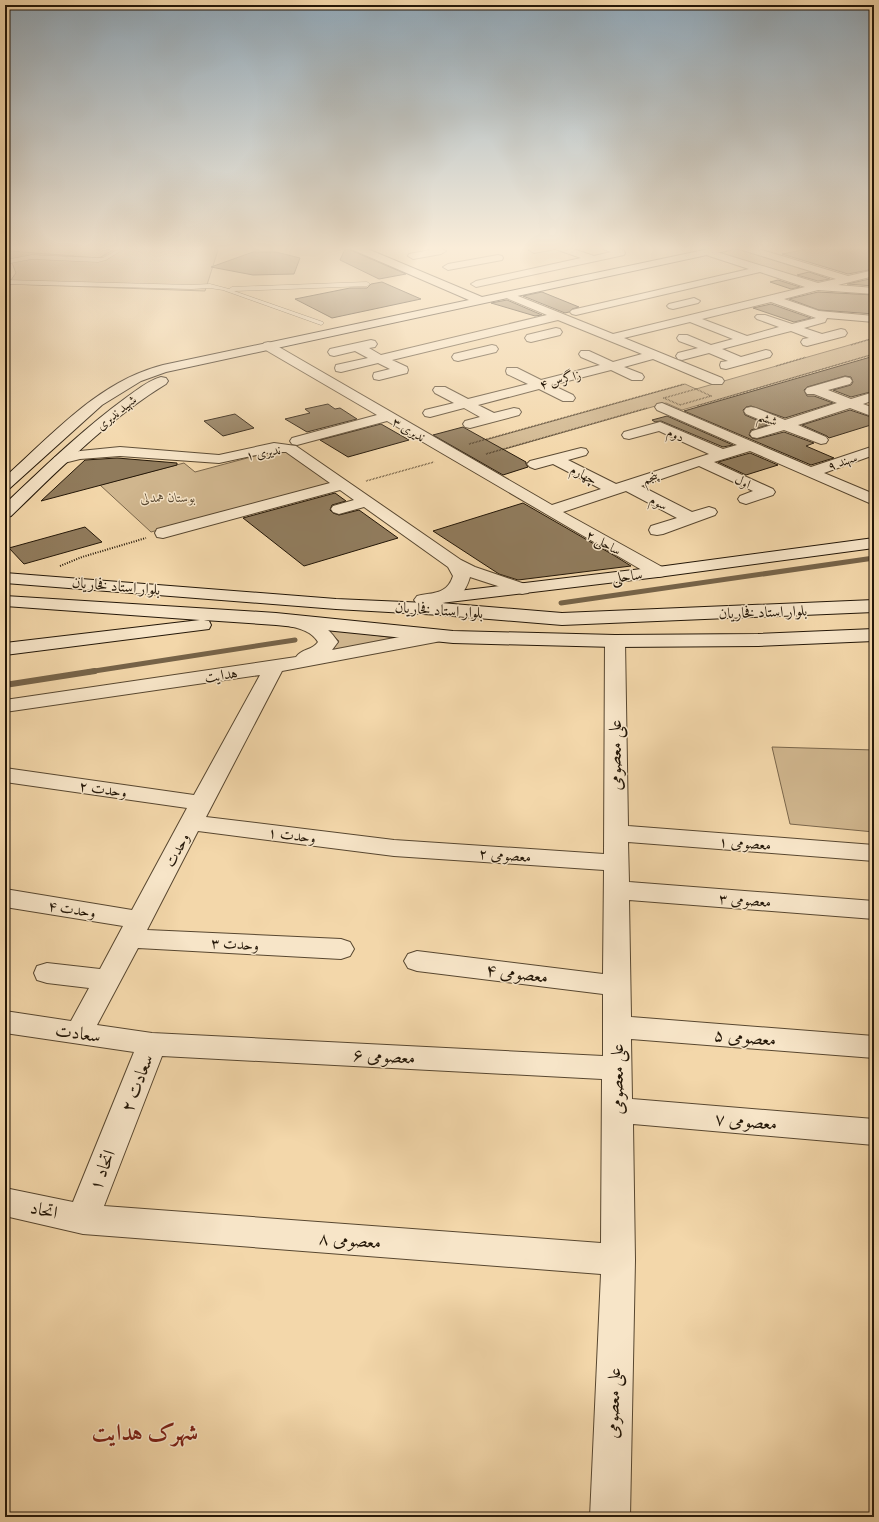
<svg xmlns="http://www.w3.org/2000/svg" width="879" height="1522" font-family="'Sorts Mill Goudy',Amiri,serif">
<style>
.green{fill:#d0b68e;stroke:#7a664b}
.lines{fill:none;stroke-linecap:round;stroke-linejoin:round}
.stream-far1{stroke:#766348;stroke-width:5}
.stream{stroke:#766348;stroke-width:6}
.building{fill:#907b5c;stroke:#241708}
.lane-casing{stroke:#584730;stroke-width:1}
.street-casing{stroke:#584730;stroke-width:2}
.secondary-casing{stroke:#241708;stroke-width:2}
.path-far1{stroke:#241708;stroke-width:1.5;stroke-dasharray:0.5 1;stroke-linecap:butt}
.path{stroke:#241708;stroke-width:2;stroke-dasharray:1 1.5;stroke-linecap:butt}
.lane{fill:#f7e5c8;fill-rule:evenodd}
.street{fill:#f7e5c8;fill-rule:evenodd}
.secondary{fill:#f7e5c8;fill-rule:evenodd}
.labels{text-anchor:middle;stroke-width:3;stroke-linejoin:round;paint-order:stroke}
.far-street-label{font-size:13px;fill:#241708;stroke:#f7e5c8}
.far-park-label{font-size:13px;font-style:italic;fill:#584730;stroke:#f7e5c8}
.street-label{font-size:15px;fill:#241708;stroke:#f7e5c8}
.near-street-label{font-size:18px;fill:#241708;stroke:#f7e5c8}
.near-district-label{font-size:23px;font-weight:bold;fill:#7a1f14;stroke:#f7e5c8}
</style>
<rect width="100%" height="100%" fill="#f3d7aa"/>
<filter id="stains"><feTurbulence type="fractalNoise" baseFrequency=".005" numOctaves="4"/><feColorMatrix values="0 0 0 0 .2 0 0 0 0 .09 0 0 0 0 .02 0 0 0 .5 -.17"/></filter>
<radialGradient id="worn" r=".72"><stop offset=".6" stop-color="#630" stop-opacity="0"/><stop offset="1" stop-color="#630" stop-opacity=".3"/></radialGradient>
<g class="green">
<path d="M118 247H219L205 291 8 284 16 273 12 263 5 260V254L10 251 99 258Z"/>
<path d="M735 249 744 250 819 273 823 276V281L818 284 720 254 721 252Z"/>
<path d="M874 338V354L682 410 666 403 463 461 446 451 685 384 696 389Z"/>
<path d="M282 452H286L330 483 151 532 100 485 184 463 195 472 266 453Z"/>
<path d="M325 628 402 639 329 654 339 641Z"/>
<path d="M772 747 874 750V832L790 824Z"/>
</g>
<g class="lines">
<g class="stream-far1">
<path d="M561 603 874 558"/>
<path d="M88 672 295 640"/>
</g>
<path class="stream" d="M5 685 95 671"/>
</g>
<g class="building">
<path d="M346 247 350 250 406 274 379 279 340 260Z"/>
<path d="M817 247H867L874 249V269L848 274 782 254Z"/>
<path d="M253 252H276L300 258 294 274 253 275 211 267Z"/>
<path d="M809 272 830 279 818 281 797 275Z"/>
<path d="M874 278V286L847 284Z"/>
<path d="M778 280 800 287 791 289 770 282Z"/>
<path d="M382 282 421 299 332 318 295 299 350 288H367L371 284Z"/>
<path d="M542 292 579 307 572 309 569 312 565 313 523 296Z"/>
<path d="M818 292 874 295V314L819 310 789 299Z"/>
<path d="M507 300 542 315 535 316 491 303Z"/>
<path d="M771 304 811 318 794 322 753 308Z"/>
<path d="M874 356V391L851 397 833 390 851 385 853 382 851 377 845 376 807 387 804 390 807 396H814L833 403 785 418 751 406 746 407 743 410 745 415 768 425 751 430 749 435 752 438 757 439 784 432 814 443 806 446 834 458 811 465 684 411Z"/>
<path d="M328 404 335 409 340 408 357 419 307 432 285 419 310 413 305 409Z"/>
<path d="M850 410 874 418V424L829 438 827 436 802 425Z"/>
<path d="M235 414 254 428 223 436 204 421Z"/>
<path d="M667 416 733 445 723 447 661 421 655 422 652 420Z"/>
<path d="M381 424 409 440 348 457 320 440Z"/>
<path d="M463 427 526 462V464L528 467 503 475 433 435Z"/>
<path d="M750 453 778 465 746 475 718 462Z"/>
<path d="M117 458 177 463V465L41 501 85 460Z"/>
<path d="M335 493 346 501 332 505 330 510 333 513 339 515 359 510 398 538 304 566 243 518Z"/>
<path d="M523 503 615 556 631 566 518 580 499 574 433 531Z"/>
<path d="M85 527 102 542 24 564 9 548Z"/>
</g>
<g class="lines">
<defs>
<g id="lane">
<path d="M122 247H127L106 260 98 262 32 259 5 264V260L32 255 98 258H103Z"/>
<path d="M5 280 191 285 210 284 229 289 232 287 367 282 370 284 367 286 234 291 323 322V324L321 325 223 290 210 288 191 289 5 284Z"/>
</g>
<g id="street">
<path d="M426 247H439L446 251 441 254 413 259 408 256 409 254 430 250Z"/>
<path d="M537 247H567L594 256 611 252 603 249 602 247H616L623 249 625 253 624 255 476 287 471 284 476 281 581 258 555 249 534 253 529 250 530 248Z"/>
<path d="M738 247H752L848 276 874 270V276L838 285 874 288V294L818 290 784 299 819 311 874 316V322L827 318 825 322 804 328 822 334 841 329 845 330 847 333 845 336 807 346 803 345 801 342 803 339 809 338 791 331 722 349 741 357 766 350 770 351 772 354 770 357 726 369 721 368 720 365 721 362 728 361 709 353 682 360 678 359 676 356 678 353 698 348 679 341 677 338 679 335H687L711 345 733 339 690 322 624 338 722 378 724 381 722 384H712L653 359 624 367 642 374 644 377 642 380H632L611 370 552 385 573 395 575 398 573 401H563L539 389 478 405 494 413 514 408 519 409 521 412 519 415 470 428 465 427 463 424 465 421 480 417 464 408 430 417 425 416 423 413 425 410 454 403 435 393 433 390 435 387H445L468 399 528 384 507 374 506 371 507 368H517L541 380 600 365 581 357 579 354 581 351H589L613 362 642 354 558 320 392 360 407 367 408 370 407 373 379 380 374 379 373 376 374 373 390 369 378 363 341 372 336 371 335 368 336 365 368 358 355 351 334 356 330 355 328 352 330 349 371 340 375 341 377 344 375 347 369 348 381 355 547 315 504 297 502 295 504 293 508 292 613 334 805 287 760 272 576 315 572 314 570 312 572 310 576 309 749 269 703 254 702 252 703 250 707 249 818 283 836 279 739 249ZM771 302 816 318 792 324 765 315H757L755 317 757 319 779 327 747 336 702 319Z"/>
<path d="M498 255 502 256 503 258 502 260 448 270 443 267 448 264Z"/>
<path d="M694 298 700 301 698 303 673 309 669 308 667 306 669 304Z"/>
<path d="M556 328 560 329 562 332 560 335 531 342 527 341 525 338 527 335Z"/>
<path d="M268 342 272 343 552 505 601 489 553 464 535 469 530 467 527 464 530 461 581 448 586 449 588 452 586 455 568 460 616 484 709 454 659 431 629 439 624 438 622 435 624 432 660 422 723 449 737 445 657 410 655 407 657 404 662 403 811 467 874 446V455L824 473 874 494V505L750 451 714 462 773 489 775 492 773 495 746 504 740 502 738 499 740 496 753 491 699 466 641 486 692 512 709 507 715 509 717 512 715 515 663 534 657 535 651 534 649 530 651 526 677 518 626 491 563 512 664 568 667 572 664 576 658 577 652 576 387 421 297 445 292 444 290 441 292 438 377 415 264 349 262 346 264 343Z"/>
<path d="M492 345 496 346 498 349 496 352 458 361 454 360 452 357 454 354Z"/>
<path d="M845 377 850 378 852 381 850 384 828 390 851 399 874 392V400L863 404 874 408V417L850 408 798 425 826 437 828 440 826 443 821 444 784 430 757 438 752 437 750 434 752 431 772 425 746 414 744 411 746 408 751 407 756 408 785 420 837 403 814 394H807L805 391 807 388Z"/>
<path d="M274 443 296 446 461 560 475 567 528 585 531 589 528 593 522 594 470 577C468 584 465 591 459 596 449 603 428 607 417 604L414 600 417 596C433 592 447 595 453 576L448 567 364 507 339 514 333 512 331 509 333 506 354 500 340 490 163 538 157 537 155 533 157 529 330 483 286 452H283L265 453 219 463 120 456 80 459 60 464 55 463 53 460 55 457 80 451 120 447 219 455Z"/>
<path d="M291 615C313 620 325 622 338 642L332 650 436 630 443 632 446 636 443 640 436 642 282 671 206 817 394 840 604 854 605 641 608 637 615 635 622 637 625 641 628 826 874 845V861L628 842 629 882 874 901V919L629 900 631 1017 874 1036V1058L631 1039 632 1099 874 1119V1145L633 1124 635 1260 630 1517H590L601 1274 83 1234 5 1216V1188L73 1202 134 1052 5 1033V1011L71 1021 89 988 47 983 37 980 34 973 37 966 47 963 100 969 123 926 5 907V889L132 910 187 808 5 782V768L194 795 260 675 5 712V700L296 657C301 649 313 650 318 642 311 630 297 628 284 625L282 621 284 617ZM198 831 394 856 604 870 603 974 417 951 408 954 404 961 408 968 417 971 603 994V1056L152 1033 97 1025 138 948 341 959 350 956 354 949 350 942 341 939 147 930ZM162 1056 602 1079 601 1243 104 1206Z"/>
</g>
<g id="secondary">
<path d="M350 247H363L482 297 718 247H735L730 250 166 372 141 381 102 405 10 488 5 490V477C53 434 99 381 163 365L469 300 351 249Z"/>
<path d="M161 377 166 378 168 381 166 384C107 420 60 469 11 516L5 518V504C44 467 83 429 127 397 137 390 149 380 161 377Z"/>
<path d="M874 538V548L658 577 441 603 562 613 874 600V612L562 625 441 615 336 609 5 583V573L336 599 427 603 424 599 427 595 433 594 658 567Z"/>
<path d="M5 596 276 613 453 631 615 635 758 634 874 629V641L758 646 615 647 453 643 276 625 204 620 209 621 211 625 209 629 5 655V643L200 620 5 606Z"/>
</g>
</defs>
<use href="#lane" class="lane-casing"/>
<use href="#street" class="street-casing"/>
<use href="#secondary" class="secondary-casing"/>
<g class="path-far1">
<path d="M851 345 874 338"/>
<path d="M776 366 806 357"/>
<path d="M696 389 711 396 680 405 664 398Z"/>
<path d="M697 406 874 354"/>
<path d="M469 444 684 384"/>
<path d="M486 454 647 408"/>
<path d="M366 481 434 462"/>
</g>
<path class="path" d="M60 566 82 557 146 538"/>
<use href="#lane" class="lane"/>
<use href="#street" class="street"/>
<use href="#secondary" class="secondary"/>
</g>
<linearGradient id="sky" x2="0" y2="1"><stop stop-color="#90a8b9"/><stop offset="0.54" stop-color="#faedd9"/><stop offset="1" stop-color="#faedd9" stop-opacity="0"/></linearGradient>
<rect width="879" height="460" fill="url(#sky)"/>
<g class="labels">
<g class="far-street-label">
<text transform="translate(560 379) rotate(-15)" y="5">زاگرس ۴</text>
<text transform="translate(116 412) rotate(-39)" y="5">شهید ندیری</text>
<text transform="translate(768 418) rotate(22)" y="5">ششم</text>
<text transform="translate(409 429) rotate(30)" y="5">ندیری ۳</text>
<text transform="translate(676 434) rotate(24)" y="5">دوم</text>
<text transform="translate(263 452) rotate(-10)" y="5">ندیری ۱</text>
<text transform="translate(842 461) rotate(-19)" y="5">سهند ۹</text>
<text transform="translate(584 474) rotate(28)" y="5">چهارم</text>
<text transform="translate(650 477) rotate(-18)" y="5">پنجم</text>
<text transform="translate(743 481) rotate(25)" y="5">اول</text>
<text transform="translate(659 502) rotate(28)" y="5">سوم</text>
<text transform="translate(604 542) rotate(29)" y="5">ساحلی ۲</text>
</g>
<g class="far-park-label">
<text x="168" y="502">بوستان همدلی</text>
</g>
<g class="street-label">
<text transform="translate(627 576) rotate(-7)" y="5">ساحلی</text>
<text transform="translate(116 586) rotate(5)" y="5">بلوار استاد فخاریان</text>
<text transform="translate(439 610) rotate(4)" y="5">بلوار استاد فخاریان</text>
<text transform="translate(763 612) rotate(-2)" y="5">بلوار استاد فخاریان</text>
<text transform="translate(221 675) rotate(-8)" y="5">هدایت</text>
<text transform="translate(103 789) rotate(8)" y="5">وحدت ۲</text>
<text transform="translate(292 835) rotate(7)" y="5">وحدت ۱</text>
<text transform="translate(745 843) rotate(4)" y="5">معصومی ۱</text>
<text transform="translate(177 850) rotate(-62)" y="5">وحدت</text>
<text transform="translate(505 855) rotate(4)" y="5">معصومی ۲</text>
<text transform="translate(745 900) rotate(4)" y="5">معصومی ۳</text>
<text transform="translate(72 909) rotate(9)" y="5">وحدت ۴</text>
<text transform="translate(235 944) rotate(3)" y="5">وحدت ۳</text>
</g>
<g class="near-street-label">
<text transform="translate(615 755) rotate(-90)" y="6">علی معصومی</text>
<text transform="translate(517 973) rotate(7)" y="6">معصومی ۴</text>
<text transform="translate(78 1033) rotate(8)" y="6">سعادت</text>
<text transform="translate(745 1037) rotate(5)" y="6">معصومی ۵</text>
<text transform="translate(384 1056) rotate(3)" y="6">معصومی ۶</text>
<text transform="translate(617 1079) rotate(-90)" y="6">علی معصومی</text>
<text transform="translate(137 1083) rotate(-69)" y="6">سعادت ۲</text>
<text transform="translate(746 1121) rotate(5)" y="6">معصومی ۷</text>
<text transform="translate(102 1170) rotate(-68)" y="6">اتحاد ۱</text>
<text transform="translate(44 1210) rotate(13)" y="6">اتحاد</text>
<text transform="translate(350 1240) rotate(4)" y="6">معصومی ۸</text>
<text transform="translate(613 1403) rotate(-88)" y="6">علی معصومی</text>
</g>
<g class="near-district-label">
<text x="145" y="1440">شهرک هدایت</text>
</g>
</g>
<rect width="879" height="1522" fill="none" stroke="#f3d7aa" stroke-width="20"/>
<rect x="6" y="6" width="867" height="1510" fill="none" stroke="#241708" stroke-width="2"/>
<rect x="10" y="10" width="859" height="1502" fill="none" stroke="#241708"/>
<rect width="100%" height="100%" filter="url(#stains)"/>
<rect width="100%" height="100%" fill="url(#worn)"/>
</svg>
